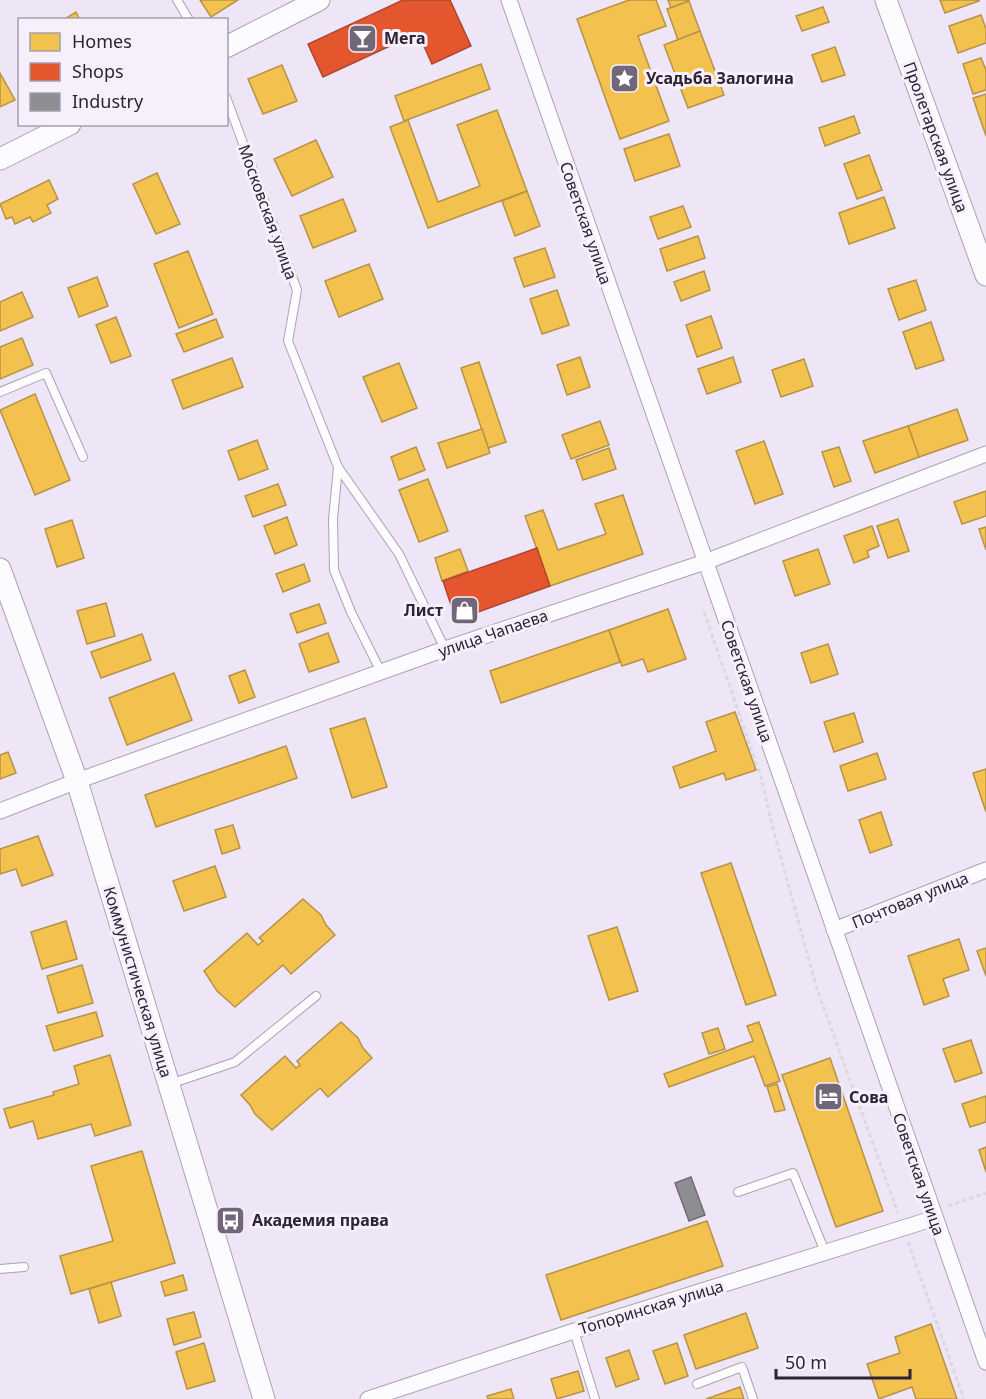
<svg xmlns="http://www.w3.org/2000/svg" width="986" height="1399" font-family="'Noto Sans',sans-serif">
<style>
.homes{fill:#f2c14e;stroke:#b79247;stroke-width:1.5}
.shops{fill:#e4572e;stroke:#ad4730;stroke-width:1.5}
.industry{fill:#8d8d92;stroke:#706d76;stroke-width:1.5}
.lines{fill:none;stroke-linecap:round;stroke-linejoin:round}
.lane-casing{stroke:#aaa2b2;stroke-width:10}
.street-casing{stroke:#aaa2b2;stroke-width:17}
.secondary-casing{stroke:#aaa2b2;stroke-width:23}
.path{stroke:#dbd8de;stroke-width:3;stroke-dasharray:4.5 3;stroke-linecap:butt}
.lane{stroke:#fcfbfe;stroke-width:8}
.street{stroke:#fcfbfe;stroke-width:15}
.secondary{stroke:#fcfbfe;stroke-width:21}
.labels{text-anchor:middle;stroke-width:6;stroke-linejoin:round;paint-order:stroke}
.poi-label{font-size:16px;font-weight:bold;fill:#2d2336;stroke:#f5f0fb;text-anchor:start}
.street-label{font-size:16px;fill:#2d2336;stroke:#f5f0fb}
</style>
<rect width="100%" height="100%" fill="#eee6f6"/>
<g class="homes">
<path d="M200 0H238L211 17Z"/>
<path d="M629 0H656L666 26 638 36 669 121 620 139 577 19Z"/>
<path d="M668 0H688L689 1 671 8Z"/>
<path d="M940 0H979V1L945 13Z"/>
<path d="M689 1 700 31 678 40 667 9Z"/>
<path d="M823 7 829 22 802 31 796 16Z"/>
<path d="M76 12 80 20H63Z"/>
<path d="M981 15 986 29V43L958 53 949 26Z"/>
<path d="M700 31 724 95 688 108 664 45Z"/>
<path d="M835 47 845 75 822 82 812 55Z"/>
<path d="M981 58 986 70V90L973 94 963 64Z"/>
<path d="M481 64 490 89 404 121 395 96Z"/>
<path d="M282 65 297 101 263 114 248 79Z"/>
<path d="M0 73 15 100 0 107Z"/>
<path d="M986 94V136L973 98Z"/>
<path d="M497 110 527 191 428 228 390 127 408 120 438 202 480 186 457 125Z"/>
<path d="M854 116 860 133 825 146 819 128Z"/>
<path d="M669 134 680 166 635 181 624 149Z"/>
<path d="M316 140 333 177 292 196 274 159Z"/>
<path d="M869 155 882 190 857 199 844 164Z"/>
<path d="M157 173 180 224 156 234 133 184Z"/>
<path d="M49 180 58 199 47 205 51 213 33 222 30 217 15 224 12 217 6 219 0 204Z"/>
<path d="M527 191 540 226 515 236 502 201Z"/>
<path d="M884 197 895 228 849 244 839 213Z"/>
<path d="M343 199 356 231 313 248 300 216Z"/>
<path d="M683 206 691 227 658 239 650 217Z"/>
<path d="M698 236 705 258 667 271 660 249Z"/>
<path d="M545 248 555 277 524 287 514 258Z"/>
<path d="M188 251 213 314 179 328 154 264Z"/>
<path d="M369 264 383 299 339 317 325 281Z"/>
<path d="M704 271 710 290 681 301 674 282Z"/>
<path d="M97 277 108 306 79 317 68 288Z"/>
<path d="M916 280 926 310 899 320 888 289Z"/>
<path d="M557 290 569 325 542 334 530 299Z"/>
<path d="M22 292 33 317 0 331V302Z"/>
<path d="M711 316 722 348 697 357 686 325Z"/>
<path d="M116 317 131 356 111 363 96 325Z"/>
<path d="M216 319 223 337 184 352 176 334Z"/>
<path d="M931 322 944 360 916 369 903 332Z"/>
<path d="M22 338 33 365 0 379V347Z"/>
<path d="M580 357 590 387 567 395 557 365Z"/>
<path d="M733 357 741 382 707 394 698 369Z"/>
<path d="M232 358 243 387 183 409 172 380Z"/>
<path d="M804 359 813 386 781 397 772 370Z"/>
<path d="M479 362 506 442 488 448 461 368Z"/>
<path d="M399 363 417 408 382 422 363 377Z"/>
<path d="M35 394 70 480 35 495 0 410Z"/>
<path d="M957 409 968 440 919 457 908 426Z"/>
<path d="M600 421 609 445 571 459 562 435Z"/>
<path d="M908 426 919 457 875 473 863 441Z"/>
<path d="M482 429 490 453 447 468 438 443Z"/>
<path d="M257 440 268 469 239 480 228 451Z"/>
<path d="M764 441 783 494 755 504 736 451Z"/>
<path d="M416 447 425 470 399 480 391 457Z"/>
<path d="M839 447 851 481 834 487 822 452Z"/>
<path d="M609 448 616 469 583 480 576 460Z"/>
<path d="M428 479 448 531 419 542 399 490Z"/>
<path d="M278 484 286 505 253 517 245 496Z"/>
<path d="M986 491V516L962 524 954 502Z"/>
<path d="M623 495 643 554 550 586 525 516 543 510 558 550 606 534 595 504Z"/>
<path d="M287 517 297 545 275 554 264 526Z"/>
<path d="M898 519 909 551 888 558 877 526Z"/>
<path d="M72 520 84 558 57 567 45 529Z"/>
<path d="M872 526 879 546 867 551 869 557 854 563 844 536Z"/>
<path d="M986 527V550L979 529Z"/>
<path d="M460 549 468 571 442 581 435 558Z"/>
<path d="M818 549 830 584 795 596 783 561Z"/>
<path d="M304 564 310 581 283 592 276 574Z"/>
<path d="M106 603 115 636 87 644 77 611Z"/>
<path d="M319 604 326 623 297 633 290 614Z"/>
<path d="M668 609 686 659 648 672 643 659 622 666 609 630Z"/>
<path d="M609 630 620 662 501 703 490 671Z"/>
<path d="M328 633 339 662 309 672 299 644Z"/>
<path d="M142 634 151 660 101 678 91 652Z"/>
<path d="M828 644 838 674 811 683 801 653Z"/>
<path d="M245 670 255 697 239 703 229 676Z"/>
<path d="M174 673 192 720 127 745 109 698Z"/>
<path d="M735 712 756 770 726 780 724 773 680 788 673 767 716 751 706 722Z"/>
<path d="M854 713 863 742 834 752 824 722Z"/>
<path d="M365 718 387 787 352 798 330 729Z"/>
<path d="M286 746 297 778 156 827 145 795Z"/>
<path d="M8 752 16 773 0 779V755Z"/>
<path d="M877 753 886 779 848 791 840 766Z"/>
<path d="M986 769V812L973 773Z"/>
<path d="M881 812 892 845 870 853 859 820Z"/>
<path d="M233 825 240 848 222 854 215 830Z"/>
<path d="M38 836 53 875 22 886 16 869 0 874V849Z"/>
<path d="M731 863 776 995 746 1005 701 873Z"/>
<path d="M215 866 226 897 184 911 173 881Z"/>
<path d="M303 899 321 915 326 925 335 935 291 974 283 965 235 1007 217 991 204 971 247 933 258 945 263 941 259 938Z"/>
<path d="M66 921 77 959 42 969 31 932Z"/>
<path d="M617 927 638 991 609 1000 588 936Z"/>
<path d="M959 939 969 970 943 979 949 996 924 1005 908 956Z"/>
<path d="M986 948V976L977 951Z"/>
<path d="M82 965 93 1003 58 1013 47 976Z"/>
<path d="M96 1012 103 1036 54 1051 46 1026Z"/>
<path d="M341 1022 358 1038 363 1048 372 1058 328 1097 320 1088 272 1130 255 1114 250 1105 241 1095 285 1056 296 1068 300 1065 297 1061Z"/>
<path d="M759 1022 780 1081 765 1086 754 1056 669 1087 664 1074 753 1041 747 1026Z"/>
<path d="M718 1028 725 1049 709 1054 702 1033Z"/>
<path d="M971 1040 982 1073 955 1082 943 1049Z"/>
<path d="M110 1055 131 1125 95 1136 91 1124 38 1139 33 1121 10 1128 4 1109 54 1095 53 1092 79 1084 74 1066Z"/>
<path d="M830 1058 883 1211 836 1227 782 1075Z"/>
<path d="M777 1084 785 1110 775 1112 767 1087Z"/>
<path d="M986 1096V1122L970 1127 962 1104Z"/>
<path d="M986 1147V1172L979 1150Z"/>
<path d="M142 1151 175 1263 71 1294 60 1256 113 1241 91 1166Z"/>
<path d="M707 1221 723 1266 561 1320 546 1275Z"/>
<path d="M183 1275 187 1290 165 1296 161 1282Z"/>
<path d="M111 1282 121 1316 99 1323 89 1289Z"/>
<path d="M194 1312 201 1337 174 1345 167 1319Z"/>
<path d="M746 1313 758 1348 696 1369 684 1335Z"/>
<path d="M931 1324 957 1399H916L912 1387 879 1399 867 1364 900 1353 895 1337Z"/>
<path d="M204 1343 215 1381 187 1389 176 1352Z"/>
<path d="M677 1343 688 1376 665 1384 653 1351Z"/>
<path d="M629 1350 639 1379 616 1387 606 1358Z"/>
<path d="M578 1371 584 1391 557 1399 551 1379Z"/>
<path d="M740 1387 744 1399H706Z"/>
<path d="M511 1389 514 1399H488L487 1396Z"/>
</g>
<g class="shops">
<path d="M403 0H450L471 46 432 64 418 33 323 77 308 44Z"/>
<path d="M537 548 550 586 456 620 443 581Z"/>
</g>
<path class="industry" d="M691 1177 705 1215 689 1221 675 1183Z"/>
<g class="lines">
<defs>
<g id="lane">
<path d="M177 0 189 20"/>
<path d="M226 97 297 290 288 341 338 467 399 554 445 649"/>
<path d="M0 392 46 373 83 457"/>
<path d="M338 467 333 519 334 570 351 612 381 672"/>
<path d="M170 1084 235 1062 316 996"/>
<path d="M738 1192 793 1173 825 1252"/>
<path d="M0 1269 24 1267"/>
<path d="M574 1331 595 1399"/>
<path d="M697 1384 742 1367 753 1399"/>
</g>
<g id="street">
<path d="M509 0 986 1362"/>
<path d="M0 811 77 781 445 649 705 562 986 454"/>
<path d="M834 930 986 870"/>
<path d="M368 1399 574 1331 935 1218"/>
</g>
<g id="secondary">
<path d="M886 0 986 275"/>
<path d="M226 47 319 0"/>
<path d="M0 159 70 124"/>
<path d="M0 569 77 781 264 1399"/>
</g>
</defs>
<use href="#lane" class="lane-casing"/>
<use href="#street" class="street-casing"/>
<use href="#secondary" class="secondary-casing"/>
<g class="path">
<path d="M704 612 761 777 771 821 816 986 898 1213"/>
<path d="M948 1206 986 1193"/>
<path d="M908 1242 964 1399"/>
</g>
<use href="#lane" class="lane"/>
<use href="#street" class="street"/>
<use href="#secondary" class="secondary"/>
</g>
<defs>
<symbol id="bar-square" viewBox="-11 -11 22 22"><rect x="-9" y="-9" width="18" height="18" rx="4" fill="#716779" stroke="#f5f0fb"/><path d="M-6-5H6L.8 .8V4.5H3.5V6h-7V4.5H-.8V.8Z" fill="#fff"/></symbol>
<symbol id="sight-square" viewBox="-11 -11 22 22"><rect x="-9" y="-9" width="18" height="18" rx="4" fill="#716779" stroke="#f5f0fb"/><path d="M0-6L1.8-2.2L6-1.7L2.9 1.2L3.7 5.4L0 3.3L-3.7 5.4L-2.9 1.2L-6-1.7L-1.8-2.2Z" fill="#fff"/></symbol>
<symbol id="shop-square" viewBox="-11 -11 22 22"><rect x="-9" y="-9" width="18" height="18" rx="4" fill="#716779" stroke="#f5f0fb"/><path d="M-5-2.5h2.3a2.7 3.5 0 0 1 5.4 0H5L5.5 6h-11ZM-1.5-2.5h3a1.5 2.3 0 0 0-3 0Z" fill="#fff"/></symbol>
<symbol id="hotel-square" viewBox="-11 -11 22 22"><rect x="-9" y="-9" width="18" height="18" rx="4" fill="#716779" stroke="#f5f0fb"/><path d="M-6-4.5h1.5V1H6V5H4.5V3h-9V5H-6ZM-4 0a1.8 1.8 0 1 1 3.6 0ZM.5 0V-2.5h3Q6-2.5 6 0Z" fill="#fff"/></symbol>
<symbol id="bus-square" viewBox="-11 -11 22 22"><rect x="-9" y="-9" width="18" height="18" rx="4" fill="#716779" stroke="#f5f0fb"/><path d="M-5-6H5V4H4V6H2V4H-2V6H-4V4H-5ZM-3.5-4V0h7V-4ZM-3.5 1.2v1.5H-2V1.2ZM2 1.2v1.5H3.5V1.2Z" fill="#fff"/></symbol>
</defs>
<g fill-rule="evenodd">
<use href="#bar-square" x="346" y="22" width="33" height="33"/>
<use href="#sight-square" x="608" y="62" width="33" height="33"/>
<use href="#shop-square" x="448" y="594" width="33" height="33"/>
<use href="#hotel-square" x="812" y="1080" width="33" height="33"/>
<use href="#bus-square" x="214" y="1204" width="33" height="33"/>
</g>
<g class="labels">
<g class="poi-label">
<text x="384" y="44">Мега</text>
<text x="646" y="84">Усадьба Залогина</text>
<text x="443" y="616" text-anchor="end">Лист</text>
<text x="849" y="1103">Сова</text>
<text x="252" y="1226">Академия права</text>
</g>
<g class="street-label">
<text transform="translate(936 137) rotate(70)" y="6">Пролетарская улица</text>
<text transform="translate(268 212) rotate(70)" y="6">Московская улица</text>
<text transform="translate(586 223) rotate(71)" y="6">Советская улица</text>
<text transform="translate(493 633) rotate(-19)" y="6">улица Чапаева</text>
<text transform="translate(747 681) rotate(71)" y="6">Советская улица</text>
<text transform="translate(910 900) rotate(-22)" y="6">Почтовая улица</text>
<text transform="translate(138 982) rotate(73)" y="6">Коммунистическая улица</text>
<text transform="translate(919 1174) rotate(71)" y="6">Советская улица</text>
<text transform="translate(651 1307) rotate(-17)" y="6">Топоринская улица</text>
</g>
</g>
<rect x="18" y="18" width="210" height="108" fill="#f5f0fb" stroke="#a59eac" stroke-width="1.5"/>
<rect x="30" y="33" width="30" height="18" fill="#f2c14e" stroke="#a59eac" stroke-width="1.5"/>
<text x="72" y="48" font-size="18" fill="#2d2336">Homes</text>
<rect x="30" y="63" width="30" height="18" fill="#e4572e" stroke="#a59eac" stroke-width="1.5"/>
<text x="72" y="78" font-size="18" fill="#2d2336">Shops</text>
<rect x="30" y="93" width="30" height="18" fill="#8d8d92" stroke="#a59eac" stroke-width="1.5"/>
<text x="72" y="108" font-size="18" fill="#2d2336">Industry</text>
<path d="M776 1369v9h134v-9" fill="none" stroke="#2d2336" stroke-width="3"/>
<text x="785" y="1369" font-size="18" fill="#2d2336" stroke="#f5f0fb" stroke-width="4.5" paint-order="stroke">50 m</text>
</svg>
